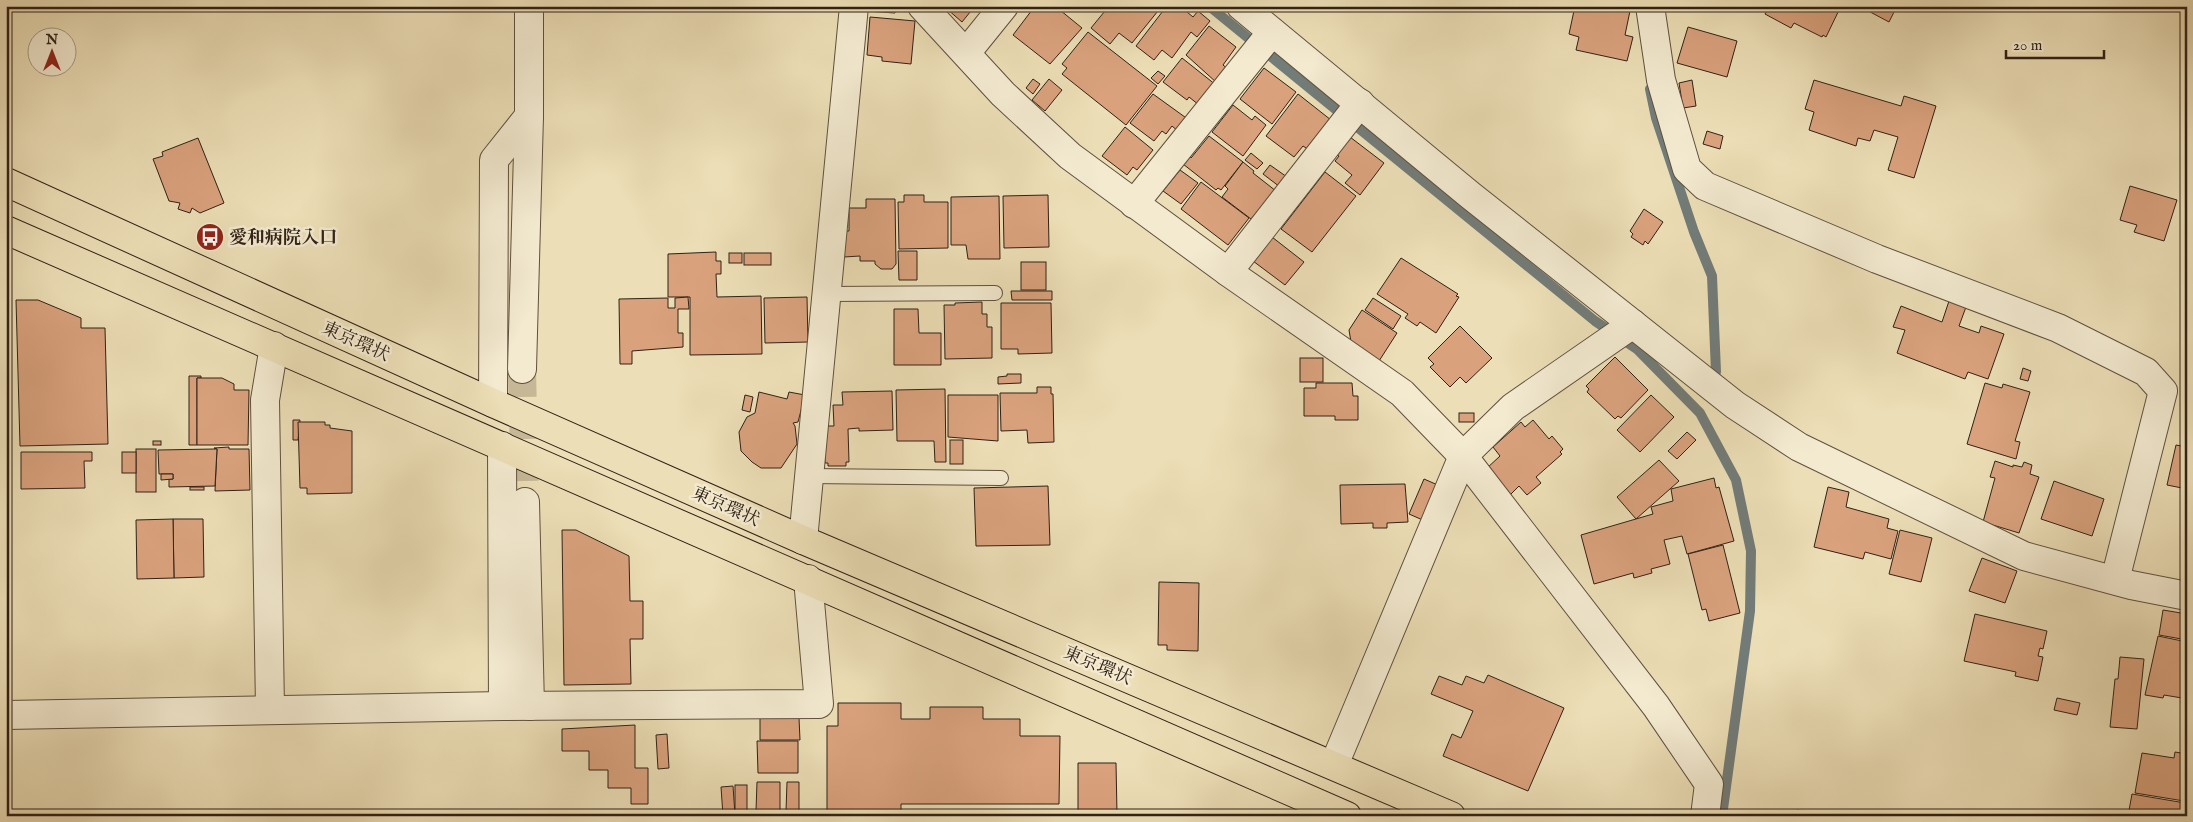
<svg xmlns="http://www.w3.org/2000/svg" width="2193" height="822" font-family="'IM FELL English','Noto Serif JP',serif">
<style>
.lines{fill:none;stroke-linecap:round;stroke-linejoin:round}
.stream{stroke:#727c78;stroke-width:10}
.building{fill:#d9a27d;stroke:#302116}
.street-tunnel{stroke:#c6b896;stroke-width:28;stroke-dasharray:28 14;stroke-linecap:butt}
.lane-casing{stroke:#5f503e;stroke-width:16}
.street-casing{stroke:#5f503e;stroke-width:30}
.highway-casing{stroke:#302116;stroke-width:30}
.lane{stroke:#f3ead0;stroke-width:14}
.street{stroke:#f3ead0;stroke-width:28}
.highway{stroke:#ecdeb6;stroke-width:28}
.labels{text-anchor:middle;stroke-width:5;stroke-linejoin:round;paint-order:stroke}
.poi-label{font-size:18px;font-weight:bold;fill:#302116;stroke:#f3ead0;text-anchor:start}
.street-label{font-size:18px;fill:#302116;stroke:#f3ead0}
</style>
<rect width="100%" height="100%" fill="#ecdeb6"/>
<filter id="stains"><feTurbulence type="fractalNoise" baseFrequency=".004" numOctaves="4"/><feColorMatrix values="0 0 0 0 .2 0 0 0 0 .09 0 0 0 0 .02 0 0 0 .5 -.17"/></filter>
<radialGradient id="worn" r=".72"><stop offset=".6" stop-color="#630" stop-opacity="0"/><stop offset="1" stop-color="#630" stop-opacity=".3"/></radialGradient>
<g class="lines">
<g class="stream">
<path d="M1209 6 1595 321 1637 349 1700 413 1736 480 1751 551 1750 611 1722 816"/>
<path d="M1650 89 1656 118 1694 232 1712 276 1716 372"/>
</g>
</g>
<g class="building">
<path d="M866 6H896L895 13 866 11Z"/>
<path d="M950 6H975L962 22 947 9Z"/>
<path d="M1055 6 1082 28 1050 64 1013 35 1035 6Z"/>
<path d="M1109 6H1162L1132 43 1119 33 1110 44 1091 28Z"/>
<path d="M1173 6H1186L1189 8 1187 12 1193 17 1198 11 1210 21 1197 37 1191 32 1172 58 1162 50 1154 60 1136 46 1166 7 1169 10Z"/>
<path d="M1575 6H1631L1625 35 1633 37 1627 61 1576 50 1579 37 1569 34Z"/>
<path d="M1769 6H1841L1826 37 1823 35 1822 37 1794 23 1791 28 1765 14Z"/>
<path d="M1859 6H1897L1889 22Z"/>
<path d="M870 17 915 21 911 64 882 61V57L867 55Z"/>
<path d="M1209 26 1236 47 1223 65 1228 69 1217 83 1186 55Z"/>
<path d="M1688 27 1737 41 1727 77 1677 63Z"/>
<path d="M1088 32 1157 86 1126 125 1062 74 1067 68 1062 64Z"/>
<path d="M1182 58 1216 85 1199 105 1189 97 1187 100 1163 82Z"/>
<path d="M1264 68 1296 92 1272 124 1240 99Z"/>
<path d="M1158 71 1165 76 1158 84 1151 78Z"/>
<path d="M1033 79 1040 84 1033 94 1026 88Z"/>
<path d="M1049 79 1062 90 1045 111 1032 100Z"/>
<path d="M1692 80 1696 106 1683 108 1679 83Z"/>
<path d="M1814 80 1901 106 1904 96 1936 106 1914 178 1888 170 1898 137 1874 130 1870 141 1858 138 1856 146 1809 130 1814 112 1805 109Z"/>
<path d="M1153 94 1189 120 1179 132 1172 126 1166 134 1162 131 1154 141 1130 123Z"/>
<path d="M1298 94 1331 120 1309 150 1303 146 1294 157 1266 136Z"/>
<path d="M1233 105 1252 120 1255 116 1266 125 1243 156 1212 132Z"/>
<path d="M1125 127 1153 150 1137 170 1133 167 1127 175 1102 156Z"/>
<path d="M1707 131 1723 136 1720 149 1703 144Z"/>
<path d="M1209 136 1243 162 1221 190 1218 188 1216 190 1183 164 1189 156 1191 158Z"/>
<path d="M1350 137 1384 163 1360 195 1345 183 1352 175 1335 161 1339 156 1337 155Z"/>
<path d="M198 138 224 203 200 213 192 208 190 213 178 209 180 203 169 201 153 159 163 156 162 152Z"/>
<path d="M1251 153 1263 163 1257 169 1245 160Z"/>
<path d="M1243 162 1254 171 1253 173 1276 191 1251 219 1222 197 1228 189 1225 186Z"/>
<path d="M1270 165 1287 177 1280 187 1263 174Z"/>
<path d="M1180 170 1198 183 1181 204 1163 191Z"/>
<path d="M1325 172 1356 196 1312 252 1281 229Z"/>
<path d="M1201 182 1249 218 1228 245 1181 209Z"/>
<path d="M2130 186 2177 200 2164 241 2134 232 2137 225 2120 220Z"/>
<path d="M904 195H924V202H948V248L899 249 898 202H904Z"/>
<path d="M1048 195 1049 247 1004 248 1003 196Z"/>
<path d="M999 196 1000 259H968L966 245H951V197Z"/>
<path d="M866 199H895L896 264 892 269H881L875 264V261H860V256L844 257 843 231H849V208H866Z"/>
<path d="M1644 209 1663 222 1648 244 1645 241 1643 245 1631 237 1633 234 1630 231Z"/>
<path d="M1272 237 1304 262 1285 285 1253 261Z"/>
<path d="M898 251H917V280H899Z"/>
<path d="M716 252V261H721V274H716L717 297 761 296 762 354 690 355V297H668V254Z"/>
<rect x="729" y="253" width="13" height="10"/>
<rect x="744" y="253" width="27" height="12"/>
<path d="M1401 258 1458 294 1456 296 1459 297 1436 333 1420 322 1417 326 1405 318 1408 314 1377 294Z"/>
<rect x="1021" y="262" width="25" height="28"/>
<path d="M1011 291H1052V300H1012Z"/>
<path d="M688 297 689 309H678V333H683V347L632 351V364H620L619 299 668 298V308H675V298Z"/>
<path d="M807 297 808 342 765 343 764 298Z"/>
<path d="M1373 298 1401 316 1393 329 1365 310Z"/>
<path d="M16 300H38L81 318V328H105L108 444 20 446Z"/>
<path d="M1949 301 1966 307 1959 326 1979 333 1981 326 2004 334 1988 379 1968 372 1965 379 1897 353 1905 330 1893 327 1901 306 1942 322Z"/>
<path d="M982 302V314H987V327H992V358L945 359 944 305H955V303Z"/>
<path d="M1001 303H1051L1052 353 1018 354V349H1001Z"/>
<path d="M894 309H918L919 333H941V365H894Z"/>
<path d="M1362 310 1397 333 1379 361 1351 342 1349 330Z"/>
<path d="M1460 326 1492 358 1466 383 1460 377 1450 387 1430 367 1434 364 1428 358Z"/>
<path d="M1615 357 1648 390 1621 418 1618 416 1615 419 1587 392 1589 389 1586 386Z"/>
<rect x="1300" y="358" width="23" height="24"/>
<path d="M2023 368 2031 371 2028 381 2020 379Z"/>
<path d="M1007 374H1021V383L998 384V377L1007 376Z"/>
<path d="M189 376H201V378H197V445H189Z"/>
<path d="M197 378H222L234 384V390H249L248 445H197Z"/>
<path d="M1316 383H1352L1353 396H1358V420H1335V416H1304V388H1316Z"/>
<path d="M1985 383 2002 388 2003 384 2030 392 2015 441 2020 442 2016 459 1967 444Z"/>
<path d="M1037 387H1051V394H1053L1054 442 1028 443 1027 430 1001 431 1000 393H1037Z"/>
<path d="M945 389 946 462H935L934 441H897L896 390Z"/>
<path d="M892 391 893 430 859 431V428L848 429 849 462H846V466H828V463H825L824 426H834L833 405H843L842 392Z"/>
<path d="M759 392 787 399 789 392 805 395 798 422 793 423 795 426 797 444 781 468H761L752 462 741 451 739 432 747 417 755 413Z"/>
<path d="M745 395 753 397 750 412 742 410Z"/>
<path d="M948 395H998V441L948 437Z"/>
<path d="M1651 395 1674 417 1640 452 1617 430Z"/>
<rect x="1459" y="413" width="15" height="9"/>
<path d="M293 420H300L298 440H293Z"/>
<path d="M1533 420 1549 439 1552 436 1563 449 1560 452 1562 454 1536 477 1541 483 1527 495 1519 486 1508 497 1486 469 1500 456 1493 447 1521 422 1525 427Z"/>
<path d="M298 422H325V425H330V428L352 431V493L307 494V488H300Z"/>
<path d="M1687 432 1696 440 1677 459 1668 451Z"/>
<rect x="950" y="440" width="13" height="24"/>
<rect x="153" y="441" width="8" height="4"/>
<path d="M2176 445 2187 447V489L2167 485Z"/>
<path d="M229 447V449H249L250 490 215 491 217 449 214 448Z"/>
<rect x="136" y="449" width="20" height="43"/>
<path d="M214 449H217L215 486 169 487V479H173V474H159L158 450Z"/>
<path d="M21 452H92V461H84L85 488 21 489Z"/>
<rect x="122" y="452" width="14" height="21"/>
<path d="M1659 460 1679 481 1636 519 1617 497Z"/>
<path d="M1995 461 2013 467V465L2022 467 2024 462 2032 465 2030 474 2039 477 2019 533 1983 522 1995 478 1990 477Z"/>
<path d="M161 474H173V479L161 480Z"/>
<path d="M1714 478 1716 488 1719 487 1734 541 1687 554 1682 536 1664 540 1670 564 1651 569 1652 573 1634 578 1633 573 1594 584 1581 535 1653 514 1651 507 1673 501 1671 489Z"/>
<path d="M1424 479 1440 486 1425 521 1409 514Z"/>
<path d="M2054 481 2104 499 2092 536 2041 519Z"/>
<path d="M1405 484 1408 522 1387 523V528H1373V523L1341 524 1340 485Z"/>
<path d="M1048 486 1050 545 976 546 974 488Z"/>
<rect x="190" y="487" width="14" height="3"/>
<path d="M1828 487 1849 492 1846 507 1889 519 1887 528 1898 531 1891 559 1865 552 1863 559 1814 547Z"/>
<path d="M173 519H203L204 577 174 578Z"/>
<path d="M173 519 174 578 137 579 136 520Z"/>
<path d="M562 530H576L629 556 630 601H643V639H630L631 684 564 685Z"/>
<path d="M1900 530 1932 538 1921 582 1889 574Z"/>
<path d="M1723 545 1740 613 1709 621 1706 609 1702 610 1688 554Z"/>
<path d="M1982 558 2017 571 2005 603 1969 591Z"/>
<path d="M1159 582 1199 583 1198 651 1167 650V645H1158Z"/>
<path d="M2163 610 2187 614V640L2159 635Z"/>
<path d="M1975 614 2047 631 2043 649 2040 648 2038 656 2043 657 2038 681 2015 676 2016 672 1964 661Z"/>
<path d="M2158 636 2187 642V705L2181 703 2182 698 2164 695 2163 698 2145 695Z"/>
<path d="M2120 657 2144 659 2137 729 2110 727 2115 679H2118Z"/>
<path d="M1488 675 1564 708 1528 791 1443 756 1452 734 1461 738 1473 711 1431 694 1439 676 1462 685 1466 676 1484 683Z"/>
<path d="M2057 698 2080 703 2077 715 2054 710Z"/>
<path d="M838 703H901V719H930V707H983V719H1020V736H1060L1059 804H901V811H827V726H838Z"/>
<path d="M760 718H799L800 740H760Z"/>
<path d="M635 725V768H648V804H631V788H608V770H589V751H562V729Z"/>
<path d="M667 734 669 768 658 769 656 735Z"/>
<path d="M757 741H798V773H758Z"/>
<path d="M2175 752 2187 754V786L2184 801 2135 793 2142 753 2174 758Z"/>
<path d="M1078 763H1116L1117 814H1078Z"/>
<path d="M757 782H780V811H756Z"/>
<path d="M787 782H799V812L786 811Z"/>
<rect x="735" y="785" width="12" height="30"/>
<path d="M733 786 735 815 723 816 721 787Z"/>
<path d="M2132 794 2185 803 2187 795V816H2128Z"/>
<path d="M1797 810 1827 814V816H1797Z"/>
</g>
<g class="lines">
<path class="street-tunnel" d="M522 369 525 502"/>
<defs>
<g id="lane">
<path d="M827 294 995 293"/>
<path d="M809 476 1001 478"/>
</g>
<g id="street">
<path d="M922 6 1003 94 1070 156 1228 272 1402 393 1463 456 1656 706 1709 784 1705 816"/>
<path d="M1241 6 1470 195 1735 405 1799 447 2024 556 2131 585 2187 596"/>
<path d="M1650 6 1661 80 1687 169 1705 186 1877 259 2058 328 2146 372 2163 391 2115 580"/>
<path d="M966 53 1004 6"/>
<path d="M1134 204 1272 32"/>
<path d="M1228 272 1360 103"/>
<path d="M522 369 529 116"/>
<path d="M493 403 494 160 529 116V6"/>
<path d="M502 446 503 706"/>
<path d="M525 502 530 706"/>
<path d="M803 540 854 6"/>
<path d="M270 709 265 400 274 346"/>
<path d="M6 715 503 706 819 704 808 579"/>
<path d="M1334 765 1463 456 1513 407 1633 324"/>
</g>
<g id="highway">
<path d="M6 182 493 403 803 540 1451 816"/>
<path d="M6 230 1347 816"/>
</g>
</defs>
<use href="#lane" class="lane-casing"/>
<use href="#street" class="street-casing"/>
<use href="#highway" class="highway-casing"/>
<use href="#lane" class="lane"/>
<use href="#street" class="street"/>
<use href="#highway" class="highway"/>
</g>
<defs>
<symbol id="bus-disc" viewBox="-11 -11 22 22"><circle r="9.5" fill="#8f2418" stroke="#f3ead0"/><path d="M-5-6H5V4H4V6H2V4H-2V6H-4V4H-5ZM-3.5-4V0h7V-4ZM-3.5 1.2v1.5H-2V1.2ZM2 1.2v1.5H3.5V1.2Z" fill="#fff"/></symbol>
</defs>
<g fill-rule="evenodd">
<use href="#bus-disc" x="194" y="221" width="32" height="32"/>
</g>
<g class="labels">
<g class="poi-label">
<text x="229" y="243">愛和病院入口</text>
</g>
<g class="street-label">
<text transform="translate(356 341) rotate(24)" y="6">東京環状</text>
<text transform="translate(726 506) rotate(24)" y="6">東京環状</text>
<text transform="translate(1098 665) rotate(23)" y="6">東京環状</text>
</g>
</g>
<rect width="2193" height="822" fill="none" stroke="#ecdeb6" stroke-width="25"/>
<rect x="8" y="8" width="2178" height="807" fill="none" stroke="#302116" stroke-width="2.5"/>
<rect x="12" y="12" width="2168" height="797" fill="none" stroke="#302116"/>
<g transform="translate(52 52)"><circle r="24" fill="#f3ead0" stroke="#a59a86"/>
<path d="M0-4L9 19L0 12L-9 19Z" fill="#8f2418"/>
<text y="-8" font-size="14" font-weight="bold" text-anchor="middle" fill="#302116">N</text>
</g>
<path d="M2006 50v8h98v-8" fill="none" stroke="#302116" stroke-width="2.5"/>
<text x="2013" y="50" font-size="15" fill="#302116" stroke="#f3ead0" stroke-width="4" paint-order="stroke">20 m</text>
<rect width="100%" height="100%" filter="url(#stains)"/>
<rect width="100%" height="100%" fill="url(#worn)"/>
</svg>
